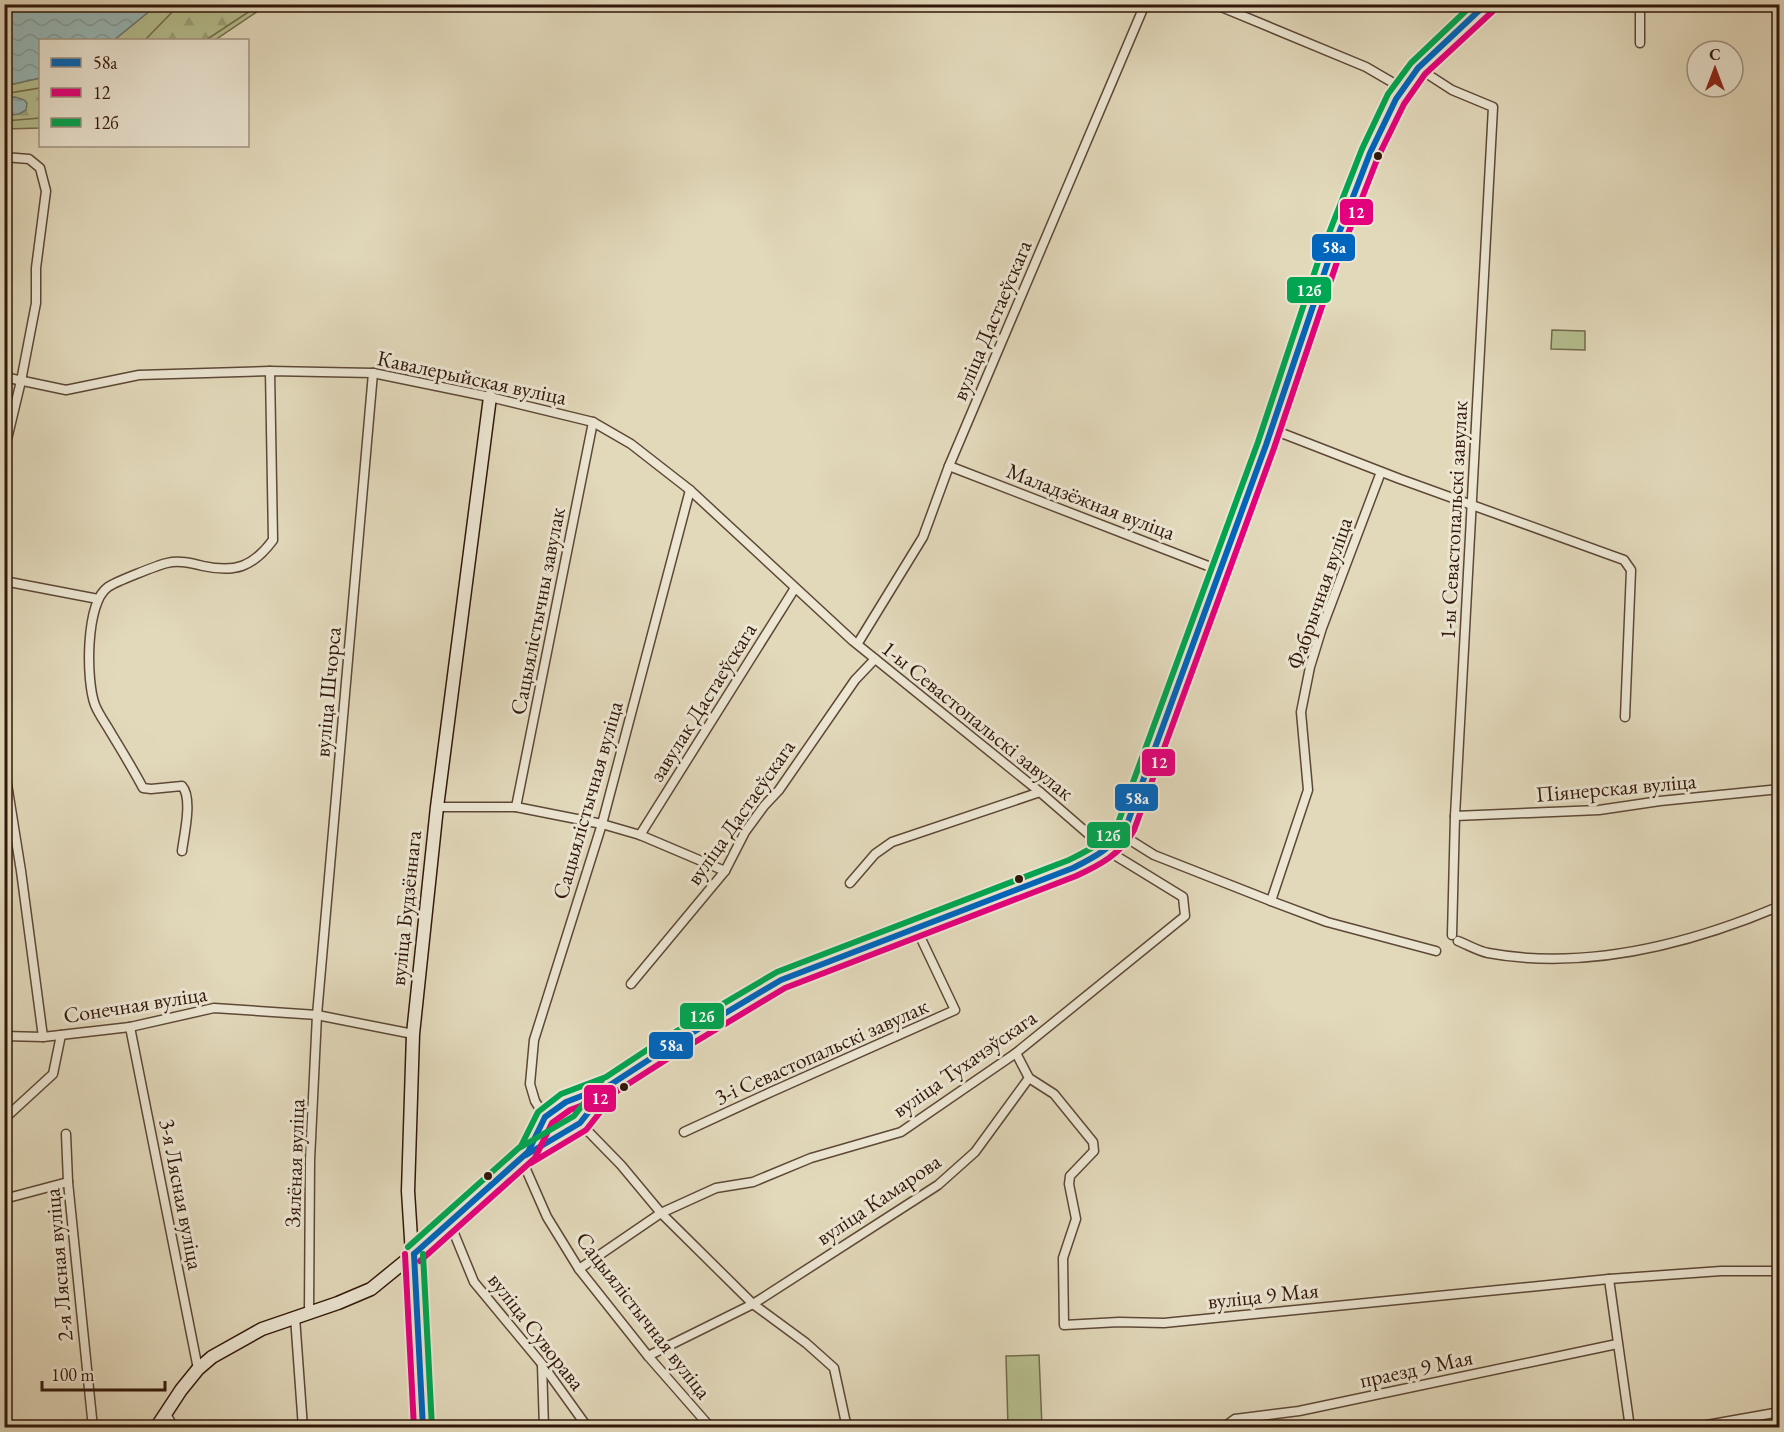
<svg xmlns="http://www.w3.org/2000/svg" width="1784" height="1432" font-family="'EB Garamond',serif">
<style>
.grass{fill:#b5bf8f;stroke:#736b4c;stroke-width:1.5}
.forest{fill:url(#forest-firs);stroke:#736b4c;stroke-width:1.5}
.water{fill:url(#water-waves);stroke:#6e7873;stroke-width:1.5}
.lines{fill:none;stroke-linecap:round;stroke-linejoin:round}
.street-casing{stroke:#5d4836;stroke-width:11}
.secondary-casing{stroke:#31170a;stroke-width:15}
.street{stroke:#ece6d3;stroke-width:8}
.secondary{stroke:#ece6d3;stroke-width:12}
.bus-1-casing{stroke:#ece6d3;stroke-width:10}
.bus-2-casing{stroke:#ece6d3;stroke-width:10}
.bus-3-casing{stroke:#ece6d3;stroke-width:10}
.bus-1{stroke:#0065bd;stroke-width:6}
.bus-2{stroke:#e5007d;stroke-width:6}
.bus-3{stroke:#00a651;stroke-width:6}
.bus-dot{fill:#31170a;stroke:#ece6d3;stroke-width:2}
.labels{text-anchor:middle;stroke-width:6;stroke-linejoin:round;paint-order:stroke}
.street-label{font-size:22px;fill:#31170a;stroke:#ece6d3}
.line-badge{stroke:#ece6d3;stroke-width:2}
.badge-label{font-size:16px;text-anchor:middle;font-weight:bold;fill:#fff}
</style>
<defs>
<pattern id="forest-firs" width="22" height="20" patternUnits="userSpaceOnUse" patternTransform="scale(1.5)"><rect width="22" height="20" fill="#b5bf8f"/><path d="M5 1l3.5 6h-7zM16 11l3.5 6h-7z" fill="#9ca37a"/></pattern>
<pattern id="water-waves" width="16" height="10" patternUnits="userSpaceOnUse" patternTransform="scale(1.5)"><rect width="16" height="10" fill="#97b9b9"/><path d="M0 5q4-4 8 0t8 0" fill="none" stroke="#839e9e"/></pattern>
</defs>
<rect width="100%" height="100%" fill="#e2d9bb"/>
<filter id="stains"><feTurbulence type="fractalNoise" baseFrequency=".00333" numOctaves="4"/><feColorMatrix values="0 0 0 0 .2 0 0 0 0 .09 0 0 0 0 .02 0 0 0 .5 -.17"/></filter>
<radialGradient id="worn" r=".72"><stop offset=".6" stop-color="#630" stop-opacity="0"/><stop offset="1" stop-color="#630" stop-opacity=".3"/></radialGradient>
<g class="grass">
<path d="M157 5H267L215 40H114Z"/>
<path d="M40 78V128L5 129 4 86Z"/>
<path d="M1552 330 1585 331V350L1551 349Z"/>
<path d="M573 1105 579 1109 580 1117 555 1134 548 1126 549 1118Z"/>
<path d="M1039 1355 1042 1427H1008L1006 1356Z"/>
</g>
<g class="forest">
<path d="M179 5V4L259 5 206 40H145Z"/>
<path d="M40 88V118L5 121 4 94Z"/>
</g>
<g class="water">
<path d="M4 5 5 4 157 5 114 40H40V78L5 86Z"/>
<path d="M15 97 24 100 27 103 26 110 19 114 5 116V98Z"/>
</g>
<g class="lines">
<defs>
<g id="street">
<path d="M1214 4 1366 67 1402 88"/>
<path d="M1640 4V43"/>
<path d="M1418 68 1452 90 1493 107 1455 816 1452 935"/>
<path d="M4 157 29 159 40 168 46 191 36 268V303L21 381 4 452"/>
<path d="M4 377 66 390 139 375 270 371 373 373 490 397 593 422 631 444 690 490 853 641 1040 792 1108 851 1183 897 1185 916 1016 1053 901 1132 811 1158 753 1182 716 1188 661 1213 579 1269"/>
<path d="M1273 426 1284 434 1400 479 1624 560 1631 570 1625 717"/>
<path d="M949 466 1221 571"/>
<path d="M4 581 98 599"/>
<path d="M858 643 923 537 949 466 1145 4"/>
<path d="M4 765 21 871 43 1037"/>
<path d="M437 807H516L602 824 640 835 725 871"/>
<path d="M516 807 593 422"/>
<path d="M1455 816 1599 810 1660 801 1780 789"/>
<path d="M640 835 795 588"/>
<path d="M1122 835 1154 855 1271 901 1327 922 1436 951"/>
<path d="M182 851C184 835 193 798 182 786L151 789 143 788C133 769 122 751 111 733 106 724 99 715 95 705 86 682 85 603 108 587 115 582 158 565 167 563 179 560 191 563 203 566 235 573 253 567 273 540L270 371"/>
<path d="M850 883 875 854 892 842 1040 792"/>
<path d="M1271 901 1308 790 1301 712 1310 667 1322 628 1381 472"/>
<path d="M1458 941C1468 945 1478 951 1488 953 1586 971 1690 944 1780 906"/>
<path d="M631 984 725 871 745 832 764 806 779 790 855 680 875 659"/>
<path d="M130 1027 198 1369"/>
<path d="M4 1036 43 1037 130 1027 214 1008 317 1015 413 1034"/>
<path d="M1016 1053 1029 1078 1054 1094 1093 1142 1094 1151 1070 1176 1069 1184 1076 1219 1063 1258 1064 1325 1119 1322 1164 1323 1609 1279 1721 1271H1780"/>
<path d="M545 1117 535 1101 530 1084 534 1040 602 824 690 490"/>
<path d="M4 1119 53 1074 61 1035"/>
<path d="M580 1123 621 1165 661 1213 753 1304 806 1343 834 1368 847 1428"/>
<path d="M684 1132 771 1092 955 1010 916 928"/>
<path d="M66 1134 68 1182 93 1428"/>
<path d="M521 1158 547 1217 579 1269 648 1356 711 1428"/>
<path d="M4 1199 68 1182"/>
<path d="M449 1221 474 1282 542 1364 588 1428"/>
<path d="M1609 1279 1630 1428"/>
<path d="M309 1313 310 1160 317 1015 373 373"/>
<path d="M295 1317 303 1428"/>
<path d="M648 1356 753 1304 938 1185 975 1152 1029 1078"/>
<path d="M542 1365 544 1428"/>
<path d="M166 1414 174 1428"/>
<path d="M1223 1428 1235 1419 1299 1411 1617 1344"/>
<path d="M1690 1428 1780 1412"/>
</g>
<g id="secondary">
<path d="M528 1152 545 1117 566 1102 610 1085 670 1046 781 980 1073 868C1097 856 1112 851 1126 827L1266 445 1329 259 1370 153 1396 99 1418 68 1487 4"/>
<path d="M156 1428 181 1390 198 1369 212 1357 262 1329 338 1303 371 1289 414 1254 528 1152 560 1136 580 1123 609 1086"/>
<path d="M423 1428 408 1191 413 1034 437 807 490 397"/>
</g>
</defs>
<use href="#street" class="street-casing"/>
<use href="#secondary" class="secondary-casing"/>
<use href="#street" class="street"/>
<use href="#secondary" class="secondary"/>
<defs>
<g id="bus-1">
<path d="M526 1155 580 1123 609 1086"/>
<path d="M414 1254 528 1152 545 1117 566 1102 610 1085 670 1046 781 980 1073 868C1095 857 1112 848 1126 827L1266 445 1329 259 1370 153 1396 99 1418 68 1486 4"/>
<path d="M414 1254 423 1428"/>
</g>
<g id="bus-2">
<path d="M531 1163 586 1130 616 1092"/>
<path d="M405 1254 414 1428"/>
<path d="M420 1261 535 1158 552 1123 570 1110 614 1093 675 1054 785 988 1076 876C1100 865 1121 854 1134 830L1274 448 1337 262 1378 157 1404 104 1425 74 1493 11"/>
</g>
<g id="bus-3">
<path d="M521 1147 574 1116 602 1080"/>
<path d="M408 1247 521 1146 538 1112 561 1094 606 1077 665 1038 777 972 1069 860C1089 850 1106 842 1118 823L1258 442 1320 256 1362 149 1388 94 1411 63 1473 4"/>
<path d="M423 1254 432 1428"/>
</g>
</defs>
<use href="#bus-1" class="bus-1-casing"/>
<use href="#bus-2" class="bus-2-casing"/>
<use href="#bus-3" class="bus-3-casing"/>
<use href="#bus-1" class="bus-1"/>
<use href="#bus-2" class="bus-2"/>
<use href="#bus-3" class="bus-3"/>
</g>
<g class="bus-dot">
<circle cx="1378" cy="156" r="5"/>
<circle cx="1019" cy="879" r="5"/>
<circle cx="624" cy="1087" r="5"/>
<circle cx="488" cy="1176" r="5"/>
</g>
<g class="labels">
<g class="street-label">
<text transform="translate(991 320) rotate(-67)" y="8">вуліца Дастаеўскага</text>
<text transform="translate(472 377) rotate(12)" y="8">Кавалерыйская вуліца</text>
<text transform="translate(1091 501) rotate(21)" y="8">Маладзёжная вуліца</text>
<text transform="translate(1453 520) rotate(-87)" y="8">1-ы Севастопальскі завулак</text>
<text transform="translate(1319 593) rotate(-71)" y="8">Фабрычная вуліца</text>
<text transform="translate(537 611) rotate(-79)" y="8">Сацыялістычны завулак</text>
<text transform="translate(327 692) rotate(-85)" y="8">вуліца Шчорса</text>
<text transform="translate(702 702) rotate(-58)" y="8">завулак Дастаеўскага</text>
<text transform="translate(978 720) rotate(39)" y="8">1-ы Севастопальскі завулак</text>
<text transform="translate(1616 787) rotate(-5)" y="8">Піянерская вуліца</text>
<text transform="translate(587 800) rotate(-74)" y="8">Сацыялістычная вуліца</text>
<text transform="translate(740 812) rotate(-55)" y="8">вуліца Дастаеўскага</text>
<text transform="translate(405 908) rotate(-84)" y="8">вуліца Будзённага</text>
<text transform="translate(135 1004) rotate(-9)" y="8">Сонечная вуліца</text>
<text transform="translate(821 1051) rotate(-24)" y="8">3-і Севастопальскі завулак</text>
<text transform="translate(964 1063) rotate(-35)" y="8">вуліца Тухачэўскага</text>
<text transform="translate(294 1163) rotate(-88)" y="8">Зялёная вуліца</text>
<text transform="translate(182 1194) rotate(79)" y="8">3-я Лясная вуліца</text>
<text transform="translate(878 1199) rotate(-34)" y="8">вуліца Камарова</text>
<text transform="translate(58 1265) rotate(-95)" y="8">2-я Лясная вуліца</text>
<text transform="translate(1263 1295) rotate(-6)" y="8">вуліца 9 Мая</text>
<text transform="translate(644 1315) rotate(52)" y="8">Сацыялістычная вуліца</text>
<text transform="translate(537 1331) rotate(52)" y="8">вуліца Суворава</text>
<text transform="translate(1416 1368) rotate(-12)" y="8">праезд 9 Мая</text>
</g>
</g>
<g class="line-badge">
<rect x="1339" y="198" width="35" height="28" rx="6" fill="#e5007d"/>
<rect x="1311" y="233" width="45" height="29" rx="6" fill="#0065bd"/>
<rect x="1286" y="276" width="46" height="28" rx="6" fill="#00a651"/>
<rect x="1141" y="748" width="35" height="29" rx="6" fill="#e5007d"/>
<rect x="1114" y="783" width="45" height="29" rx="6" fill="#0065bd"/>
<rect x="1086" y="821" width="45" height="28" rx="6" fill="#00a651"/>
<rect x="679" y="1002" width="46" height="28" rx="6" fill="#00a651"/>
<rect x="648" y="1031" width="46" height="29" rx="6" fill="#0065bd"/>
<rect x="583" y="1084" width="34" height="29" rx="6" fill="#e5007d"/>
</g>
<g class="badge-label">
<text x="1356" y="218">12</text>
<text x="1334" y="253">58а</text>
<text x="1309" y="296">12б</text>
<text x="1159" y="768">12</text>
<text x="1137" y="804">58а</text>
<text x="1108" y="841">12б</text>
<text x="702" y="1022">12б</text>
<text x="671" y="1051">58а</text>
<text x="600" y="1104">12</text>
</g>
<rect width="1784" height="1432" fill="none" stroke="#e2d9bb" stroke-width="24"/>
<rect x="6" y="6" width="1772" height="1420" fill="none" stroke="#31170a" stroke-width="3"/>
<rect x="12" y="12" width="1760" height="1408" fill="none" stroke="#31170a" stroke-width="1.5"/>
<rect x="39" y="39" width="210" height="108" fill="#ece6d3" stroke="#a19383" stroke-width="1.5"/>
<rect x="51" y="58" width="30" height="9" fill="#0065bd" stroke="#a19383" stroke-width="1.5"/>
<text x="93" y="69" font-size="18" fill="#31170a">58а</text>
<rect x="51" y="88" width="30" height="9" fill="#e5007d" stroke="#a19383" stroke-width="1.5"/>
<text x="93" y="99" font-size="18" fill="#31170a">12</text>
<rect x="51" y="118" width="30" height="9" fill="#00a651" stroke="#a19383" stroke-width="1.5"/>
<text x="93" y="129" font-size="18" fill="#31170a">12б</text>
<g transform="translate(1715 69)"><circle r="28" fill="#ece6d3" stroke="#a19383" stroke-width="1.5"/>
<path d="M0-4.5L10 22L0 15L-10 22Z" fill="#8f2418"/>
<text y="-9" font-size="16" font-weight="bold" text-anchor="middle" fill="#31170a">С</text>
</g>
<path d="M42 1381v9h123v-9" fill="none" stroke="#31170a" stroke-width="3"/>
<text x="51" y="1381" font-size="18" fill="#31170a" stroke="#ece6d3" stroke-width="4.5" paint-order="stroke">100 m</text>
<rect width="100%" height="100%" filter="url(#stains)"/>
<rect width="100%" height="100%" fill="url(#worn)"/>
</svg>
